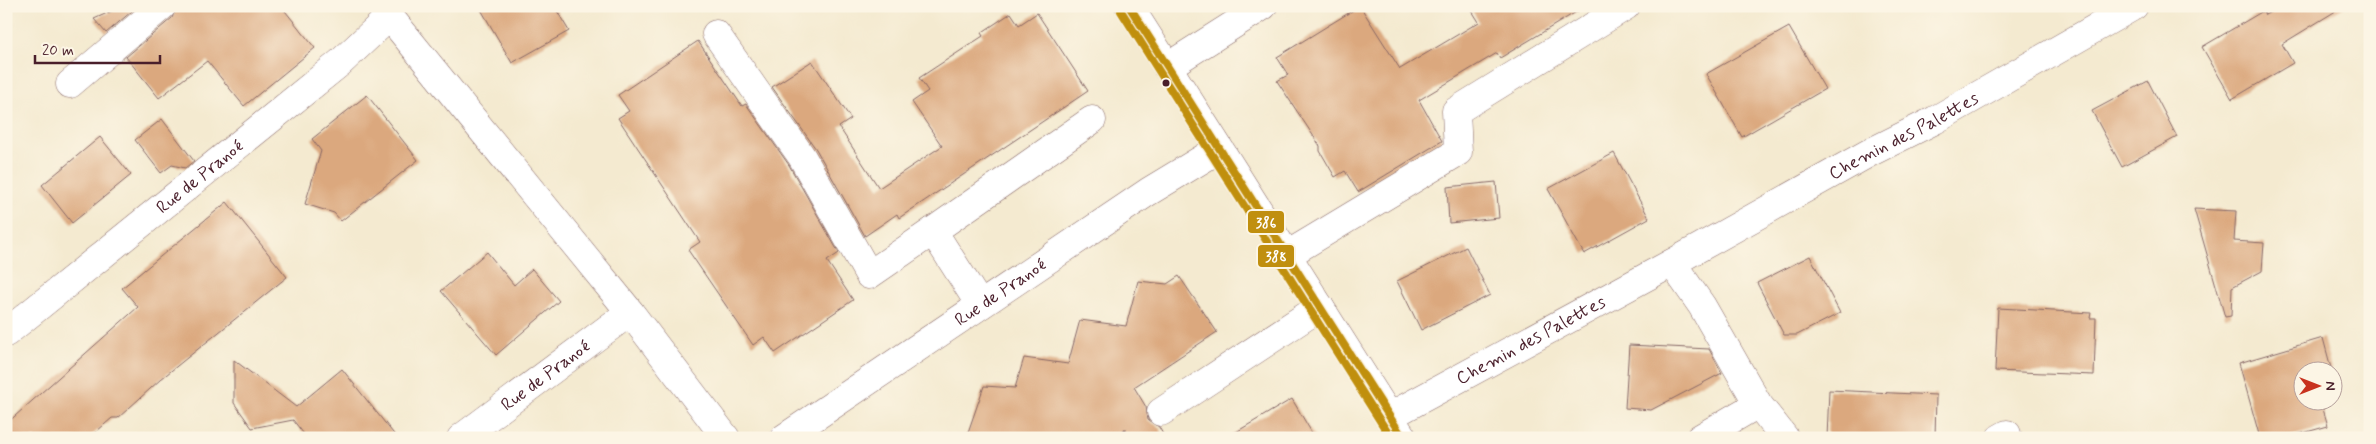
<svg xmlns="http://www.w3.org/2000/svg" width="2376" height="444" font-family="Mynerve,sans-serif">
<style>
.building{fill:#dba87e}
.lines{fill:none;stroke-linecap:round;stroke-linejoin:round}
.minor-casing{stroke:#866665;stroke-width:29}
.path{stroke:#866665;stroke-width:3;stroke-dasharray:4 4;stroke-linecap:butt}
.minor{stroke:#fff;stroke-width:28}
.bus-1-casing{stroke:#fcf5e5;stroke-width:11}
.bus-2-casing{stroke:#fcf5e5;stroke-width:11}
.bus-1{stroke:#c08f0f;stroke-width:8}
.bus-2{stroke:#c08f0f;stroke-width:8}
.bus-dot{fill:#4a1f2b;stroke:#fcf5e5;stroke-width:2}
.labels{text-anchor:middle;stroke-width:4;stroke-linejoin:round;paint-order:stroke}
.street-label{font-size:18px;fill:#4a1f2b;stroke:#fcf5e5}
.line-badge{stroke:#fcf5e5;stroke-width:2}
.badge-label{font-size:14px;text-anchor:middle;font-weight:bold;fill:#fff}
</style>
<rect width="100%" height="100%" fill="#fcf5e5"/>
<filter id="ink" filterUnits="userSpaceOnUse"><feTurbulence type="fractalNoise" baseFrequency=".02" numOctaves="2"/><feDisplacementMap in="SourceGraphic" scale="10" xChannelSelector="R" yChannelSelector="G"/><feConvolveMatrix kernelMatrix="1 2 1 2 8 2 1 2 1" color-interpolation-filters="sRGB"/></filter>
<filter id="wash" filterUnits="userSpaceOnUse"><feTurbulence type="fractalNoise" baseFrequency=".0096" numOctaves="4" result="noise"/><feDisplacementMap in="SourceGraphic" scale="20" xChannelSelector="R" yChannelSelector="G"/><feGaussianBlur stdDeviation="1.12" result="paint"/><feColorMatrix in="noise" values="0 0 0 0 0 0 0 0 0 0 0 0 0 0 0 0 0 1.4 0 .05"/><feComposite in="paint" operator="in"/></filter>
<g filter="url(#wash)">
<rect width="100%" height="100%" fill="#f4ead0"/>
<g id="blocks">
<g class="building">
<path d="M123 6H138L106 33 94 19Z"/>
<path d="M177 6H281L315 48 244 106 207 61 159 98 126 57 172 18Z"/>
<path d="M479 6H554L569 31 512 63Z"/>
<path d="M1360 6 1400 69 1479 22 1469 6H1586L1500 58 1497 53 1419 100 1442 141 1358 192 1345 171 1335 177 1320 151V146L1277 81 1288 75 1277 57Z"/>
<path d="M2281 6H2344L2282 44 2293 63 2232 99 2202 47 2263 11 2265 15Z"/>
<path d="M1011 13 1019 25 1037 13 1088 91 899 218 897 214 865 236 816 149 772 87 812 61 851 119 839 127 879 188 942 146 912 102 928 91 919 78 983 36 981 33Z"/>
<path d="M1789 27 1825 89 1742 137 1706 74Z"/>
<path d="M698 41 742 106 746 104 789 165 839 253 827 261 853 300 775 353 764 337 753 345 688 250 700 242 618 118 629 111 618 95Z"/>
<path d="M2148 81 2177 137 2122 167 2092 111Z"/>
<path d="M367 95 418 160 341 221 334 213 305 204 321 151 312 139Z"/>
<path d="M162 119 194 161 185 168 172 165 161 173 135 140Z"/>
<path d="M100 137 131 175 72 223 42 185Z"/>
<path d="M1614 153 1649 218 1584 254 1548 189Z"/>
<path d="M1496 182 1499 218 1449 223 1447 187Z"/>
<path d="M227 202 287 277 161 379 118 418H112L89 438H6V424L138 307 122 288Z"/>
<path d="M2194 209 2236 211 2234 241 2264 243 2262 271 2232 287 2231 316 2225 317Z"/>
<path d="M1466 247 1490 295 1421 330 1397 281Z"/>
<path d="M487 252 514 285 532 269 559 301 496 355 441 291Z"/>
<path d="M1810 256 1840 313 1797 335H1784L1757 283Z"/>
<path d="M1179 276 1217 332 1134 387 1146 407 1148 420 1159 427 1165 438H966L984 386 1015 388 1024 358 1068 364 1080 320 1126 326 1138 281 1167 284Z"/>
<path d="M1998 308 2091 313 2090 318H2096L2094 375 1995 371Z"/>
<path d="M2323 338 2332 372H2304V402H2321L2328 426 2285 438H2260L2239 363Z"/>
<path d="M1629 345 1709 349 1722 373 1651 410 1625 408Z"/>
<path d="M234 360 296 407 342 369 397 438H307L293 420 252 428 234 403Z"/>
<path d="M1829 390 1936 395 1935 438H1827Z"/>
<path d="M1292 399 1315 438H1226Z"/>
</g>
</g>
</g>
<g filter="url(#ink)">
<use href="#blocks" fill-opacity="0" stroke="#866665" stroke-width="1"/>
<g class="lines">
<defs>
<g id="minor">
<path d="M381 6 630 312 726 438"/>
<path d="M1129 6 1403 438"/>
<path d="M716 34 802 157 869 275 933 231 980 305"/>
<path d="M1167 67 1263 6"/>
<path d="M70 84 162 6"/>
<path d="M933 231 1092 120"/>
<path d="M1287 255 1458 152 1456 111 1626 6"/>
<path d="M1672 263 1702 306 1758 404 1785 438"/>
<path id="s1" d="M6 333 341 62 389 17"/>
<path d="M1161 412 1320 307"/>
<path id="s2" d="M1390 416 1672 263 1869 153 1935 120 2134 6"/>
<path id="s3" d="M461 438 630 312"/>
<path id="s4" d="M784 438 1148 192 1219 149"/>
<path d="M1700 438 1758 404"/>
<path d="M2000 438 2007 434"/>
</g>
</defs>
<use href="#minor" class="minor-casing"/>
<path class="path" d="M1118 438 1128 427"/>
<use href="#minor" class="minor"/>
<defs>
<path id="bus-1" d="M1129 6 1403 438"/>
<path id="bus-2" d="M1121 11 1391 438"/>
</defs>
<use href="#bus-1" class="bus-1-casing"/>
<use href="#bus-2" class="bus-2-casing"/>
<use href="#bus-1" class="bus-1"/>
<use href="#bus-2" class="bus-2"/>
</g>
</g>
<circle class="bus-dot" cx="1166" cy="83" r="4.5"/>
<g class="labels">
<g class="street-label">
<text dy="6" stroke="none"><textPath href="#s2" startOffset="585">Chemin des Palettes</textPath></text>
<text dy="6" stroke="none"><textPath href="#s1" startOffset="249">Rue de Pranoé</textPath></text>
<text dy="6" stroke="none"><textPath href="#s4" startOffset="261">Rue de Pranoé</textPath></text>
<text dy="6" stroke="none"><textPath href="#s2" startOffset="160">Chemin des Palettes</textPath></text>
<text dy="6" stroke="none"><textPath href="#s3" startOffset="105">Rue de Pranoé</textPath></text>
</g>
</g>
<g class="line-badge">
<rect x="1247" y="210" width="38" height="24" rx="5" fill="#c08f0f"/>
<rect x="1257" y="244" width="38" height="24" rx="5" fill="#c08f0f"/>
</g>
<g class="badge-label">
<text x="1266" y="227">386</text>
<text x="1276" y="261">388</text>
</g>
<rect width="2376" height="444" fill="none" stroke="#fcf5e5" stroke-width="25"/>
<g transform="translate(2318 386) rotate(90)"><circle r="24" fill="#fcf5e5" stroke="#b59f9b"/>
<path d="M0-4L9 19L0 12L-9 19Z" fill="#c8321e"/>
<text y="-8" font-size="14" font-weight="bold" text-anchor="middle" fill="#4a1f2b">N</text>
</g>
<path d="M35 55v8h125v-8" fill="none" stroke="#4a1f2b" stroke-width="2.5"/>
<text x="42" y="55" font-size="15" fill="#4a1f2b" stroke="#fcf5e5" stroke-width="4" paint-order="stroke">20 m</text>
</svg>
